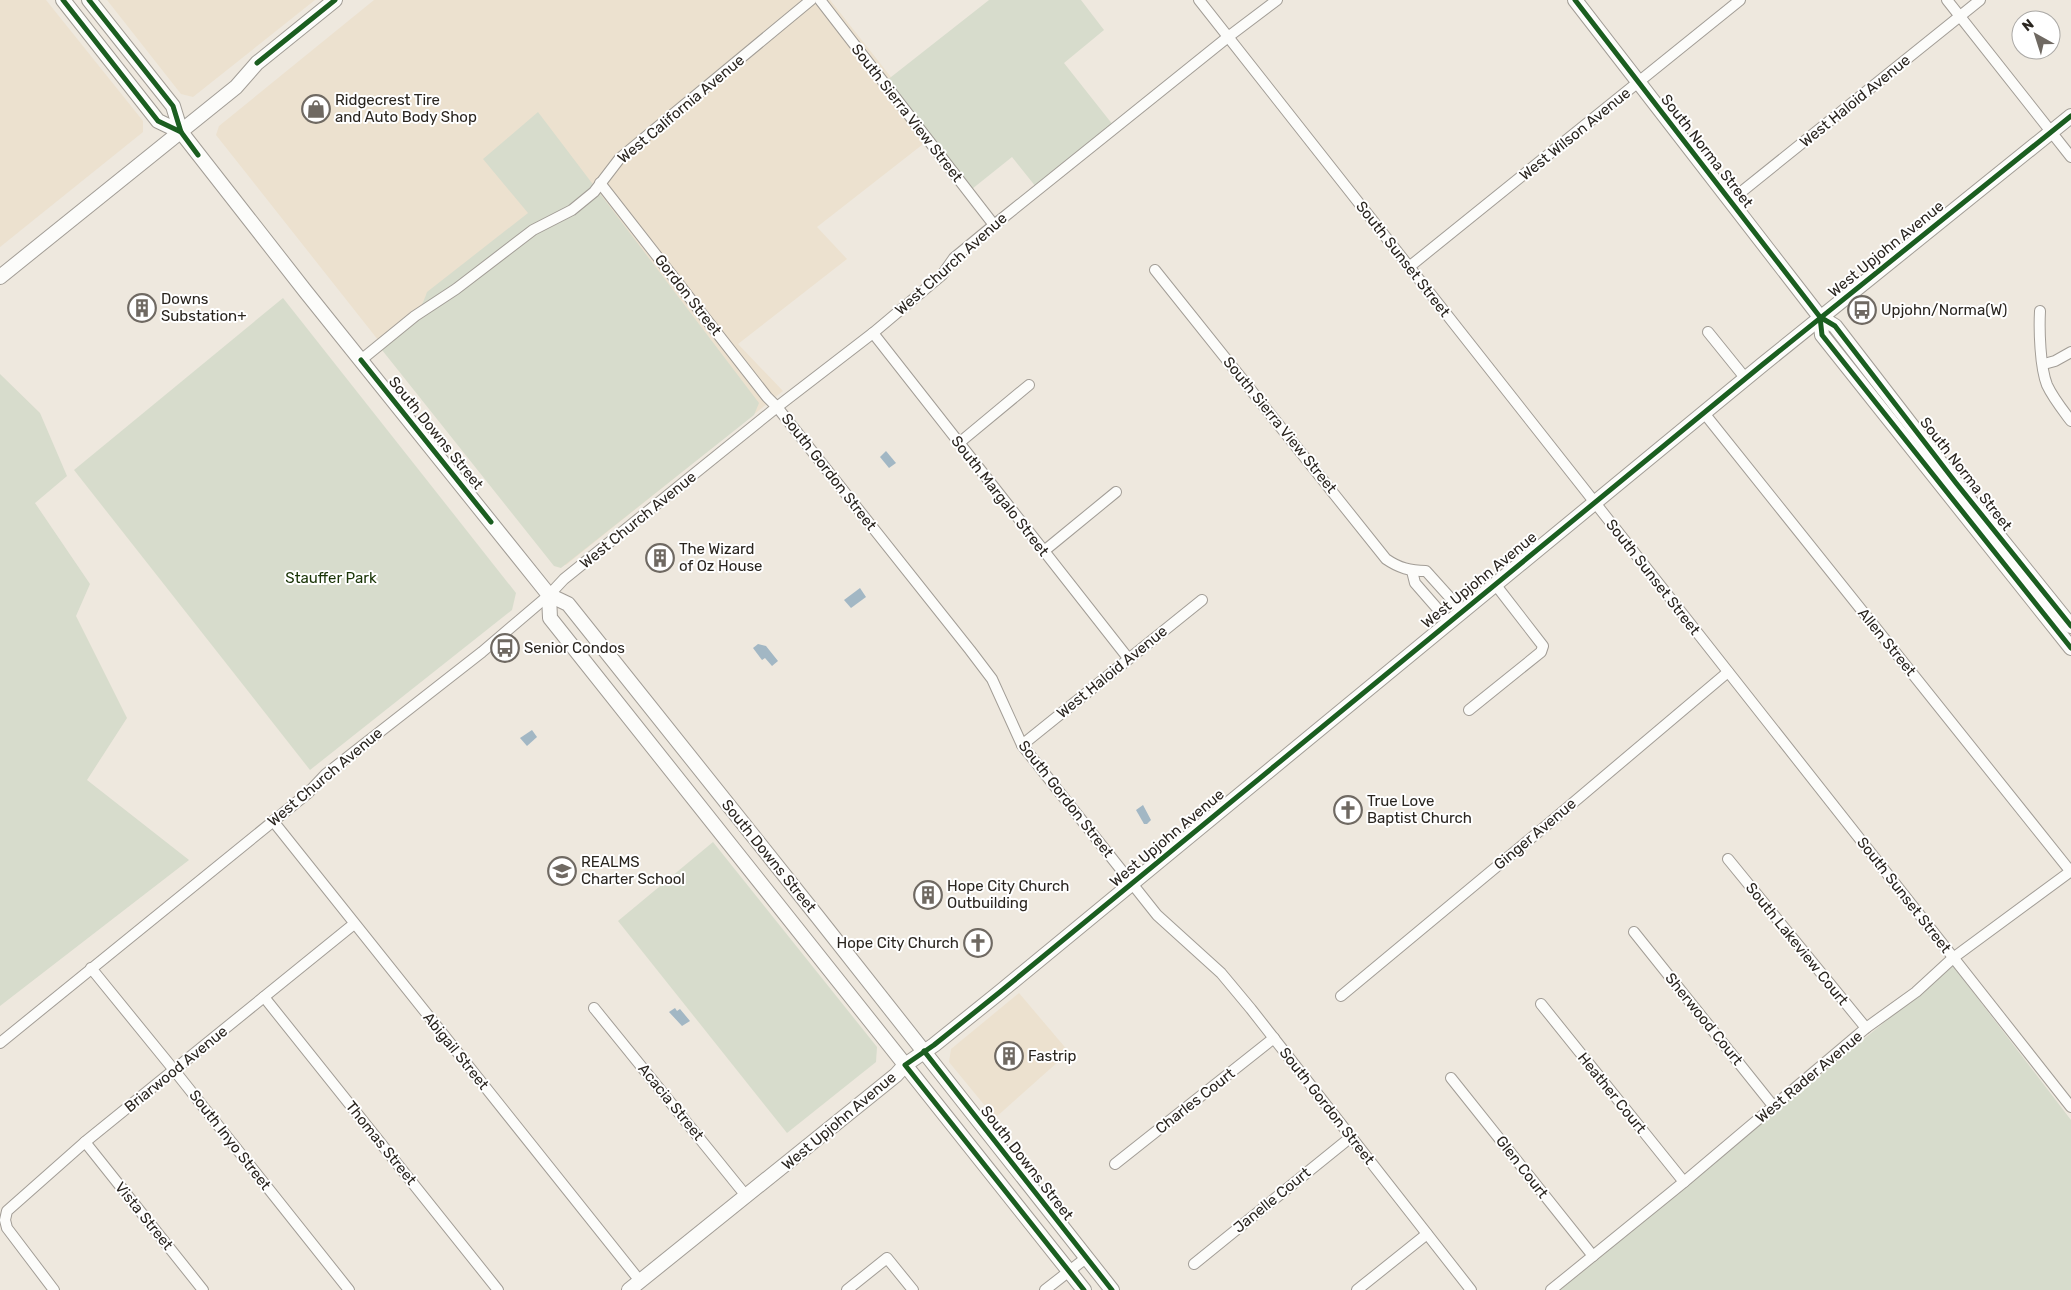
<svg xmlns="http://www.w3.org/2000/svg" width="2071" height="1290" font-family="Rubik,sans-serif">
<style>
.built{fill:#ece1cf}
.green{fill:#d7dccc}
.water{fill:#a2b7c4}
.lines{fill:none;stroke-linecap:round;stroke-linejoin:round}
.street-casing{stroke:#a29d96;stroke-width:12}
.secondary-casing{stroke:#a29d96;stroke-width:16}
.street{stroke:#fcfcfa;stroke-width:10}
.secondary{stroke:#fcfcfa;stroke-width:14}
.cycleway-casing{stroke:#fff;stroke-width:8}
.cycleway{stroke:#1b5e20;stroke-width:5}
.labels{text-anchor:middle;stroke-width:4;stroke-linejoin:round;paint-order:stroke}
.poi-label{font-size:15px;fill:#2a251f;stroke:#fff;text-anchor:start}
.street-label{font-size:15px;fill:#2a251f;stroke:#fff}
.park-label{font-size:15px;fill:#193406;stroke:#fff}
</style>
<rect width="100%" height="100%" fill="#eee8de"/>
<g class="built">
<path d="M0 0H46L143 121V132L0 247Z"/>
<path d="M107 0H315L193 97 181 94Z"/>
<path d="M374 0H830L936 134 817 227 847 259 738 344 783 391 566 565H556L216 135 219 126Z"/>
<path d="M1019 993 1069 1052 995 1118 949 1062 951 1049Z"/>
</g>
<g class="green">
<path d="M989 0H1081L1104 30 1064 63 1113 125 1036 187 1012 157 972 189 886 81Z"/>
<path d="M538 112 759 403 754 415 561 568 554 566 382 350C401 332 419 317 427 292L528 213 483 159Z"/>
<path d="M283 298 516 593 512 610 310 770 74 470Z"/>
<path d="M0 374 40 413 67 476 35 503 90 584 76 616 127 718 87 780 189 860 0 1006Z"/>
<path d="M713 842 877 1047 876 1062 787 1133 618 921Z"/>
<path d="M1953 966 2071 1120V1290H1557Z"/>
</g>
<g class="water">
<path d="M886 451 896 463 889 468 880 457Z"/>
<path d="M860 588 866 597 851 608 844 600Z"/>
<path d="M758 644 766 646 778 661 772 666 765 658 762 660 753 648Z"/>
<path d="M532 730 537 737 527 746 520 738Z"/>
<path d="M1143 805 1151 820 1147 824H1144L1136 810Z"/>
<path d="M675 1008 677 1011 680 1009 690 1021 682 1026 669 1012Z"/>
</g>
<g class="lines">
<defs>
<g id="street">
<path d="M820 0 994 225"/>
<path d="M1199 0 2071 1107"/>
<path d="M1947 0 2071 157"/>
<path d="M600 183 767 397 777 407 970 650 992 679 1022 745 1157 915 1221 973 1251 1009 1471 1290"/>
<path d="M1730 201 1980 0"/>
<path d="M1409 267 1740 0"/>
<path d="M1155 270 1386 559C1399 568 1410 571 1426 571L1462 611"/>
<path d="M2040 311C2039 330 2040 367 2047 385 2053 398 2062 409 2071 421"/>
<path d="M1708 332 1746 379"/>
<path d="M873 333 1128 658"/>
<path d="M361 360 415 316 456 289 533 230 572 210 594 192 620 158 811 0"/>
<path d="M2044 364 2055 361 2071 352"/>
<path d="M1704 413 2071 872"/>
<path d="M959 443 1029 385"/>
<path d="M1044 551 1116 492"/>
<path d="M1412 571 1415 583 1449 622"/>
<path d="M1469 710 1541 652 1543 646 1495 584"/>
<path d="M1022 745 1202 600"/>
<path d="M273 821 640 1281"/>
<path d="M1728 859 1866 1028"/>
<path d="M1634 932 1774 1107"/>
<path d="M91 968 174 1070 349 1290"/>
<path d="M1341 996 1548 824 1728 672"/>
<path d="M264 997 498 1290"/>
<path d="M1541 1004 1684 1182"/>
<path d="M594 1008 747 1197"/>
<path d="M0 1043 308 793 326 774 482 652 549 595 564 579 777 407 873 333 942 275 954 258 994 225 1228 37 1277 0"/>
<path d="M1451 1078 1593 1256"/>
<path d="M85 1142 203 1290"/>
<path d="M1115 1164 1274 1038"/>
<path d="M1194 1264 1351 1137"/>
<path d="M54 1290 7 1228 5 1220 7 1211 85 1142 354 924"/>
<path d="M847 1290 887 1258 913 1290"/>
<path d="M1045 1290 1086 1258"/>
<path d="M1357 1290 1427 1234"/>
<path d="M1551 1290 1684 1182 1866 1028 1916 992 1953 958 2071 871"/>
</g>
<g id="secondary">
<path d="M63 0 158 121 181 132"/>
<path d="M89 0 173 106 181 132 306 292 549 595 568 604 817 916 1112 1290"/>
<path d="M1575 0 1820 317 1835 326 1956 483 2071 626"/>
<path d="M0 277 236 87 257 63 335 0"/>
<path d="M1820 317 1822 335 2071 648"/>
<path d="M549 595 550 618 1084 1290"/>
<path d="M629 1290 896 1075 905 1065 934 1045 1000 992 1762 365 2071 116"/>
</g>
</defs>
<use href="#street" class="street-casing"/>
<use href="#secondary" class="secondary-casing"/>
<use href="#street" class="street"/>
<use href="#secondary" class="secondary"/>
<defs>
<g id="cycleway">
<path d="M63 0 158 121 181 132"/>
<path d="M89 0 173 106 181 132 198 155"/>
<path d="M1575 0 1820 317 1835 326 1956 483 2071 626"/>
<path d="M257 63 335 0"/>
<path d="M1820 317 1822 335 2071 648"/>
<path d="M361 360 491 522"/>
<path d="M924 1051 1112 1290"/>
<path d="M1084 1290 905 1065 934 1045 1000 992 1762 365 2071 116"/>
</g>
</defs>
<use href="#cycleway" class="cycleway-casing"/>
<use href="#cycleway" class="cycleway"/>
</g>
<defs>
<symbol id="shop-ring" viewBox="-11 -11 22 22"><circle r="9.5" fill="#fff" stroke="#6f6962" stroke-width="1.5"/><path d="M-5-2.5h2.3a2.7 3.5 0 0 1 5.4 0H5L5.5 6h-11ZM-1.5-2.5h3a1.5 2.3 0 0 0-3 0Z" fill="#6f6962"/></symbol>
<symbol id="building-ring" viewBox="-11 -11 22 22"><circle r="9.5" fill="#fff" stroke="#6f6962" stroke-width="1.5"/><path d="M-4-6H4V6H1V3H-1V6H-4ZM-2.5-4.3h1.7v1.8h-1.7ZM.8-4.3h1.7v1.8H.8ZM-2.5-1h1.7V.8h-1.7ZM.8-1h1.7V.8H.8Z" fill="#6f6962"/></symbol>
<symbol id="bus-ring" viewBox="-11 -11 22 22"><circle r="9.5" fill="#fff" stroke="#6f6962" stroke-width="1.5"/><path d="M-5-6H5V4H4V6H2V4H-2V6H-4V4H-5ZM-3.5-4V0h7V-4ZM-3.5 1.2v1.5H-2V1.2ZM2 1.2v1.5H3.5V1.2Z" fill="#6f6962"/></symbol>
<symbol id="church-ring" viewBox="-11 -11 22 22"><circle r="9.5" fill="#fff" stroke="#6f6962" stroke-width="1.5"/><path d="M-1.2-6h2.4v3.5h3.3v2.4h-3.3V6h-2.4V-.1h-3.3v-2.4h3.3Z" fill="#6f6962"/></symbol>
<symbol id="school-ring" viewBox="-11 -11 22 22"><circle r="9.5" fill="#fff" stroke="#6f6962" stroke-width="1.5"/><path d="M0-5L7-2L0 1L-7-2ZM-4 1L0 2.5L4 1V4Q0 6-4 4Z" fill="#6f6962"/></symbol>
</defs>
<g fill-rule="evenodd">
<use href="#shop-ring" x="300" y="93" width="32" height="32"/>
<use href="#building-ring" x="126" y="292" width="32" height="32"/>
<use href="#bus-ring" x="1846" y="294" width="32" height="32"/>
<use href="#building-ring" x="644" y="542" width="32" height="32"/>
<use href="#bus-ring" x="489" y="632" width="32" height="32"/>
<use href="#church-ring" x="1332" y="794" width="32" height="32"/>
<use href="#school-ring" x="546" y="855" width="32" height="32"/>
<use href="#building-ring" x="912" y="879" width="32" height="32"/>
<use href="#church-ring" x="962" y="927" width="32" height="32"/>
<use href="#building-ring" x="993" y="1040" width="32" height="32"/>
</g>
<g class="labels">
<g class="poi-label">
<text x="335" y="105">Ridgecrest Tire<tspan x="335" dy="17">and Auto Body Shop</tspan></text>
<text x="161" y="304">Downs<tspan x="161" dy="17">Substation+</tspan></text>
<text x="1881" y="315">Upjohn/Norma(W)</text>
<text x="679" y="554">The Wizard<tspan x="679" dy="17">of Oz House</tspan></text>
<text x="524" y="653">Senior Condos</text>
<text x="1367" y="806">True Love<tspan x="1367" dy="17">Baptist Church</tspan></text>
<text x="581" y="867">REALMS<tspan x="581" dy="17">Charter School</tspan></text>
<text x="947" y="891">Hope City Church<tspan x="947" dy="17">Outbuilding</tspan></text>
<text x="959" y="948" text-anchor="end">Hope City Church</text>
<text x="1028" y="1061">Fastrip</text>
</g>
<g class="street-label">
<text transform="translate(1855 101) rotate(-39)" y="5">West Haloid Avenue</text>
<text transform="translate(681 109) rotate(-40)" y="5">West California Avenue</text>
<text transform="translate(907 113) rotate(52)" y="5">South Sierra View Street</text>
<text transform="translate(1575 134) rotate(-39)" y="5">West Wilson Avenue</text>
<text transform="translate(1707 151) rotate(52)" y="5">South Norma Street</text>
<text transform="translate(1886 249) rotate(-39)" y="5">West Upjohn Avenue</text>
<text transform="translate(1403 259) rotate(52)" y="5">South Sunset Street</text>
<text transform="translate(951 264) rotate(-42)" y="5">West Church Avenue</text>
<text transform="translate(688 295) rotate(52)" y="5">Gordon Street</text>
<text transform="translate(1280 425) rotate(51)" y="5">South Sierra View Street</text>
<text transform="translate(436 433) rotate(51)" y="5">South Downs Street</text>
<text transform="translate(829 472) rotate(52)" y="5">South Gordon Street</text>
<text transform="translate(1966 474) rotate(52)" y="5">South Norma Street</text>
<text transform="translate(1000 496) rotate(52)" y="5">South Margalo Street</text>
<text transform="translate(638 520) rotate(-39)" y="5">West Church Avenue</text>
<text transform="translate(1653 577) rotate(52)" y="5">South Sunset Street</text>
<text transform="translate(1479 580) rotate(-39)" y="5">West Upjohn Avenue</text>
<text transform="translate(1887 642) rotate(51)" y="5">Allen Street</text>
<text transform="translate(1112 672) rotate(-39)" y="5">West Haloid Avenue</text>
<text transform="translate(325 777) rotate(-40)" y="5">West Church Avenue</text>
<text transform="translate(1066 799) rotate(52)" y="5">South Gordon Street</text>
<text transform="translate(1535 834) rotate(-40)" y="5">Ginger Avenue</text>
<text transform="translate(1167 838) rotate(-40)" y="5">West Upjohn Avenue</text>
<text transform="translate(769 856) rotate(51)" y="5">South Downs Street</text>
<text transform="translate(1904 895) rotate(52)" y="5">South Sunset Street</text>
<text transform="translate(1797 944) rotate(51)" y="5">South Lakeview Court</text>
<text transform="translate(1704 1019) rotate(51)" y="5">Sherwood Court</text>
<text transform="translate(456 1051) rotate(51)" y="5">Abigail Street</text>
<text transform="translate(176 1069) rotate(-39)" y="5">Briarwood Avenue</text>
<text transform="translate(1809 1077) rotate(-40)" y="5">West Rader Avenue</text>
<text transform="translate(1612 1093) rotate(51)" y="5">Heather Court</text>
<text transform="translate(1195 1101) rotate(-38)" y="5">Charles Court</text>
<text transform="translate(671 1102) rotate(51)" y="5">Acacia Street</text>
<text transform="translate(1327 1106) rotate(52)" y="5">South Gordon Street</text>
<text transform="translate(839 1121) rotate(-40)" y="5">West Upjohn Avenue</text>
<text transform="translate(230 1140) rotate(52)" y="5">South Inyo Street</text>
<text transform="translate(381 1143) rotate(51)" y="5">Thomas Street</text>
<text transform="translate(1027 1163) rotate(52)" y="5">South Downs Street</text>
<text transform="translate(1522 1167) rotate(52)" y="5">Glen Court</text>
<text transform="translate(1272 1200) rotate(-39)" y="5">Janelle Court</text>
<text transform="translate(144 1216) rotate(51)" y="5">Vista Street</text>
</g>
<g class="park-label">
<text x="331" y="583">Stauffer Park</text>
</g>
</g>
<g transform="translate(2036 35) rotate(321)"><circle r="24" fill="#ffffff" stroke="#aaa8a5"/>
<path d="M0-4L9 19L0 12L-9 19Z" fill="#6f6962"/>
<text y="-8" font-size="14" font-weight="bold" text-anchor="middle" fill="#2a251f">N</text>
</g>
</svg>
